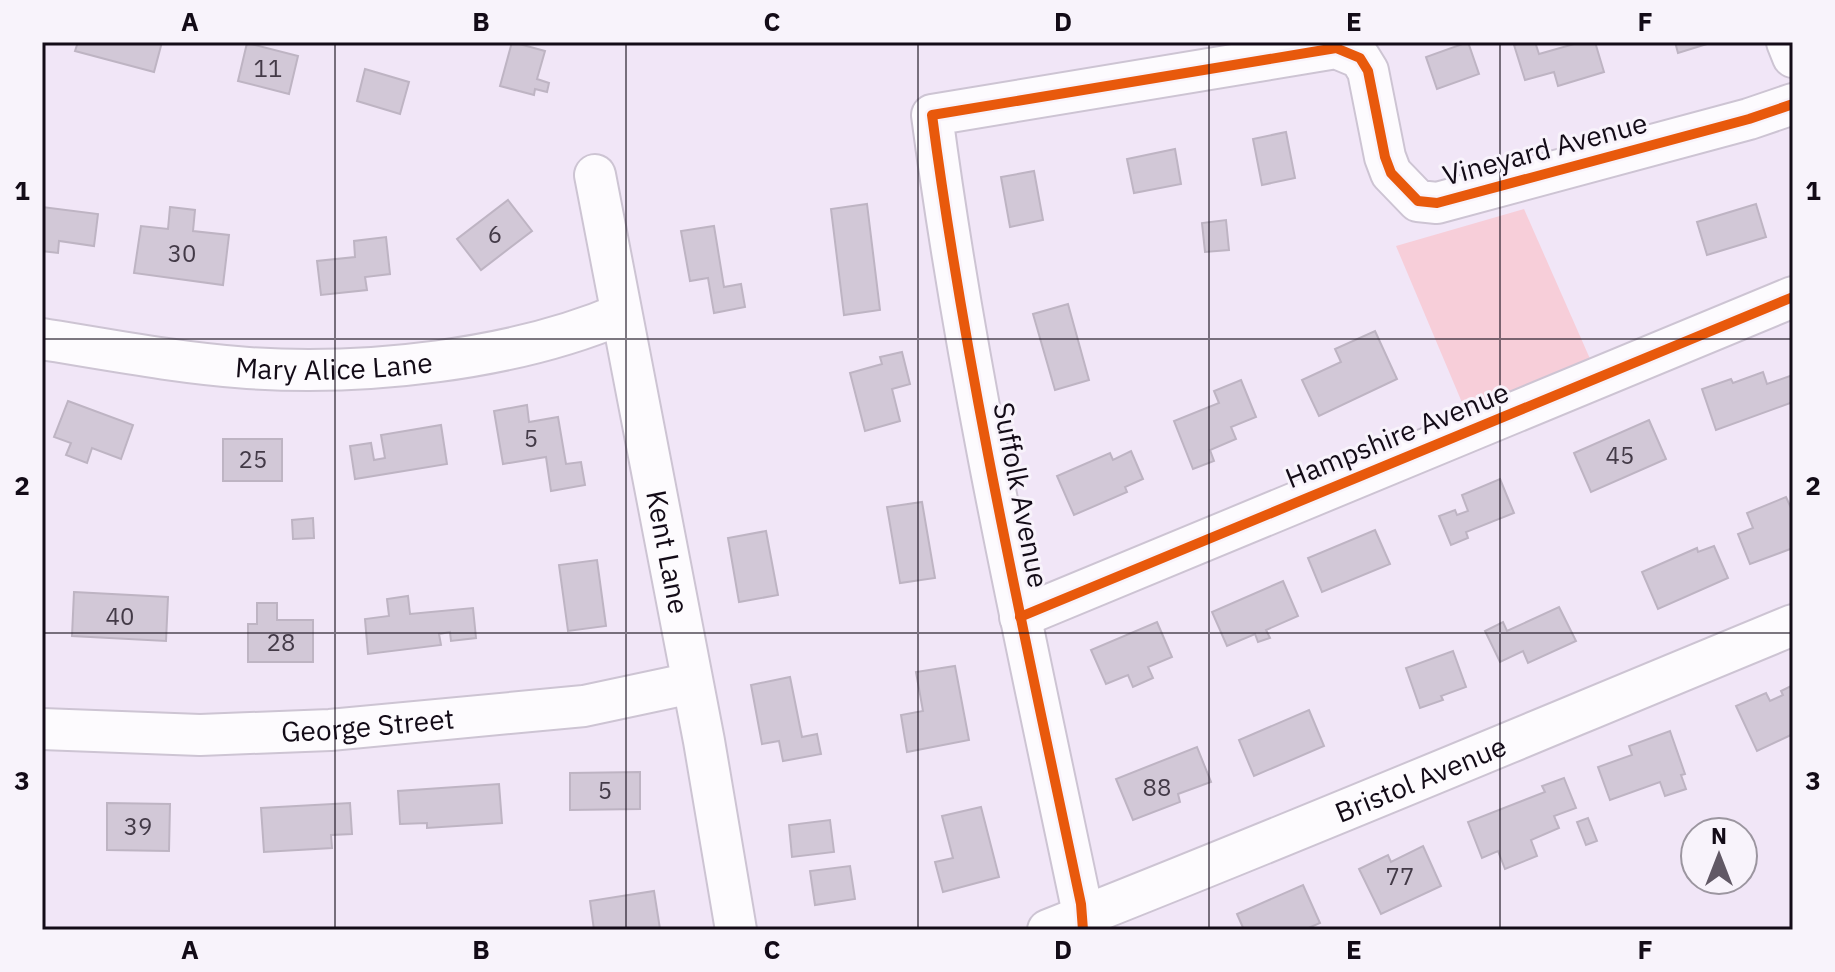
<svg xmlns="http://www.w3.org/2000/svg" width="1835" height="972" font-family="'IBM Plex Sans',sans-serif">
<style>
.green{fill:#f7ced9}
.building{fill:#d2c8d7;stroke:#beb4c3;stroke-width:2}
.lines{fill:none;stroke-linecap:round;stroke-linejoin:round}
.minor-casing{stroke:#cdc4d3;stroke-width:44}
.minor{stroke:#fdfbfe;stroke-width:40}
.cycleway-casing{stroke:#f8f3fb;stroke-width:15}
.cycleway{stroke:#e8590c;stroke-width:10}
.grid{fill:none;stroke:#130b17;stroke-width:2;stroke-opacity:0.55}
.labels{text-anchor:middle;stroke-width:6;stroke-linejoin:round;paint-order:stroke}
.number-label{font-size:24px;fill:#433a47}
.street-label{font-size:28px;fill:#130b17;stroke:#f8f3fb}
.neatline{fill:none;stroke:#130b17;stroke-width:3}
.grid-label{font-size:26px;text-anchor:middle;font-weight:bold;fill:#130b17}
</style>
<rect width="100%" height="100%" fill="#f1e6f7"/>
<path class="green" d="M1524 209 1591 361 1466 412 1396 246Z"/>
<g class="building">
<path d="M78 42H162L154 72 75 51Z"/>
<path d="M512 42 545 51 537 79 549 83 547 92 535 89 534 95 500 86Z"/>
<path d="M1468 42 1479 74 1437 89 1426 57Z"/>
<path d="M1524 42H1535L1539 54 1581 42H1595L1604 72 1558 86 1554 72 1525 80 1514 45Z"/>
<path d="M1675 42H1707V44L1678 53Z"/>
<path d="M247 43 298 56 289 94 238 81Z"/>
<path d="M365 69 409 82 400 114 357 101Z"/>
<path d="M1286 132 1295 178 1262 185 1253 139Z"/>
<path d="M1175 149 1181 184 1134 193 1127 159Z"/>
<path d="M1034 171 1043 220 1010 227 1001 177Z"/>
<path d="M508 200 532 231 481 270 457 239Z"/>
<path d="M867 204 880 310 844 315 831 209Z"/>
<path d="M1756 204 1766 237 1707 255 1697 222Z"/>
<path d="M42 207 98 214 94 246 59 241 58 253 42 251Z"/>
<path d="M170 207 195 210 193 231 229 235 223 285 134 273 141 226 168 229Z"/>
<path d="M1226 220 1229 250 1205 252 1202 223Z"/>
<path d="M714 226 724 287 741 284 745 307 714 313 708 278 690 281 681 231Z"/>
<path d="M386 237 390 274 365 277 367 290 321 295 317 261 355 257 354 241Z"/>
<path d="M1068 304 1089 380 1055 390 1033 314Z"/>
<path d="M1375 331 1397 379 1319 416 1302 380 1341 362 1335 349Z"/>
<path d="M902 352 910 384 892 389 900 421 865 431 850 373 882 364 880 357Z"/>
<path d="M1763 372 1767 384 1793 375V402L1716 430 1702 389 1731 379 1733 383Z"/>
<path d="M1241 380 1256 417 1231 427 1236 439 1210 450 1214 461 1193 469 1174 421 1219 403 1214 391Z"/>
<path d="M68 401 133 425 121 459 92 448 87 463 66 455 71 443 54 437Z"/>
<path d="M527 405 529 422 558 417 566 464 581 462 585 485 551 491 546 457 503 464 494 411Z"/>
<path d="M1649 420 1666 459 1591 492 1574 453Z"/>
<path d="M441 425 447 464 355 479 350 446 371 443 374 460 385 458 381 435Z"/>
<rect x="223" y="439" width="59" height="42"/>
<path d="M1131 451 1143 479 1125 487 1127 492 1074 515 1057 476 1110 453 1113 460Z"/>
<path d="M1500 479 1514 513 1466 532 1468 538 1451 545 1439 516 1455 510 1457 515 1468 511 1462 495Z"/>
<path d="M1786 497 1791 508 1793 507V548L1750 564 1738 534 1753 528 1747 513Z"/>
<path d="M922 502 935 578 900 583 887 507Z"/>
<path d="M313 518 314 538 293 539 292 520Z"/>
<path d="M1375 530 1390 564 1322 592 1308 558Z"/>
<path d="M766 531 778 595 739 602 728 538Z"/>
<path d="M1714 546 1728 578 1658 609 1642 572 1697 548 1698 552Z"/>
<path d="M597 560 606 626 568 631 559 565Z"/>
<path d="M1283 581 1298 616 1266 630 1270 638 1258 642 1255 634 1227 646 1212 612Z"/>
<path d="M74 592 168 597 166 641 72 636Z"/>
<path d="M408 596 410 614 473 608 476 638 451 641 450 632 439 634 441 645 368 654 365 619 389 616 387 599Z"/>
<path d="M257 603H277V620H313V662H248V624H257Z"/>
<path d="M1559 607 1576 641 1528 663 1523 651 1500 662 1485 631 1503 622 1507 631Z"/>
<path d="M1157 622 1172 657 1148 667 1153 678 1133 687 1128 675 1106 684 1091 650Z"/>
<path d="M1453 651 1466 687 1441 696 1443 700 1420 708 1406 668Z"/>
<path d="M955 666 969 740 907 752 901 715 923 711 916 672Z"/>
<path d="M790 677 802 737 817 734 821 754 783 761 779 741 762 744 751 685Z"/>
<path d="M1793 685V734L1757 751 1736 706 1766 693 1770 701 1783 695 1781 691Z"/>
<path d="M1309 710 1324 746 1254 776 1239 740Z"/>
<path d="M1670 731 1685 774 1681 775 1686 789 1665 796 1660 782 1610 800 1598 767 1632 755 1629 746Z"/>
<path d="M1197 747 1211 782 1178 794 1180 802 1133 820 1116 779Z"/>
<path d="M640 772V809L570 810V773Z"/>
<path d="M1564 778 1576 808 1554 816 1559 828 1531 840 1537 856 1505 869 1498 851 1482 858 1468 822 1545 792 1542 786Z"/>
<path d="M499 784 502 823 427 828V823L400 824 398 791Z"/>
<path d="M107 803 170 804 169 851 107 850Z"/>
<path d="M350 803 352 834 331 835 332 848 264 852 261 808Z"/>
<path d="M981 807 999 877 943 892 935 862 953 858 942 816Z"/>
<path d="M1588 818 1597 841 1586 845 1577 822Z"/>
<path d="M830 820 834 852 792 857 789 825Z"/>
<path d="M1423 846 1441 886 1381 914 1359 869 1388 855 1391 862Z"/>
<path d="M850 866 855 899 815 905 810 871Z"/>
<path d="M1303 885 1320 923 1304 930H1244L1237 914Z"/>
<path d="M654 891 660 929 594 930 590 901Z"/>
</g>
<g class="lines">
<defs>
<g id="minor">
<path d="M1787 42 1793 57"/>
<path id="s1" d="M595 175 704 741 736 930"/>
<path id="s2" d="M42 339C110 350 179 363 248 368 365 376 513 360 621 314"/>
<path d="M1020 617 1793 297"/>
<path id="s3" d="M42 729 200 735 330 730 584 706 692 683"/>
<path id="s4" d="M1048 930C1298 832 1545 727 1793 625"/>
<path d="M1083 930 1081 904C1026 642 967 380 932 115L1336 48 1360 58 1368 71 1385 157 1391 173 1418 201 1437 203 1749 119 1793 104"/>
</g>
</defs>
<use href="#minor" class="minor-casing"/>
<use href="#minor" class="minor"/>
<defs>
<g id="cycleway">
<path d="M1020 617 1793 297"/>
<path d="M1083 930 1081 904C1026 642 967 380 932 115L1336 48 1360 58 1368 71 1385 157 1391 173 1418 201 1437 203 1749 119 1793 104"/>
</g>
</defs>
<use href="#cycleway" class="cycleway-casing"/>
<use href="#cycleway" class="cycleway"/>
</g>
<path class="grid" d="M335 42V930M626 42V930M918 42V930M1209 42V930M1500 42V930M42 339H1793M42 633H1793"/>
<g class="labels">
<g class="number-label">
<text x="268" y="77">11</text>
<text x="495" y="243">6</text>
<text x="182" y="262">30</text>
<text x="531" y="447">5</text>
<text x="1620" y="464">45</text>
<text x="253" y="468">25</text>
<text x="120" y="625">40</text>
<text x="281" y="651">28</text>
<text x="1157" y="796">88</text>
<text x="605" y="799">5</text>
<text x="138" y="835">39</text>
<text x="1400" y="885">77</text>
</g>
<g class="street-label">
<text transform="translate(1545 149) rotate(-15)" y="10">Vineyard Avenue</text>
<text dy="10" stroke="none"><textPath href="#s2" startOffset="294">Mary Alice Lane</textPath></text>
<text transform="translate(1397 435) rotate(-22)" y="10">Hampshire Avenue</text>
<text transform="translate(1021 495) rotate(79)" y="10">Suffolk Avenue</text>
<text dy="10" stroke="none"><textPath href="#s1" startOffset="384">Kent Lane</textPath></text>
<text dy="10" stroke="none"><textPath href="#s3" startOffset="326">George Street</textPath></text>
<text dy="10" stroke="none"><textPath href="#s4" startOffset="402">Bristol Avenue</textPath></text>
</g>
</g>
<rect width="1835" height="972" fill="none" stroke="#f8f3fb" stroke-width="88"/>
<g transform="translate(1719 856)"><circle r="38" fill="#f8f3fb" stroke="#9c96a0" stroke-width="2"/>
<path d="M0-6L14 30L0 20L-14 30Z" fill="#615865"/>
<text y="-12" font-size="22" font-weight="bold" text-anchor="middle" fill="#130b17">N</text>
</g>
<rect x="44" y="44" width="1747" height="884" class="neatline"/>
<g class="grid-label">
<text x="190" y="31">A</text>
<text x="481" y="31">B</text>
<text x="772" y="31">C</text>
<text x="1063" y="31">D</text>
<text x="1354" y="31">E</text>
<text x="1645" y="31">F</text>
<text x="22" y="200">1</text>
<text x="1813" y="200">1</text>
<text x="22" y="495">2</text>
<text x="1813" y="495">2</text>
<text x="22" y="790">3</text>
<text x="1813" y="790">3</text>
<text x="190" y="959">A</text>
<text x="481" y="959">B</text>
<text x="772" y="959">C</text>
<text x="1063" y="959">D</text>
<text x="1354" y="959">E</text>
<text x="1645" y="959">F</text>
</g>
</svg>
